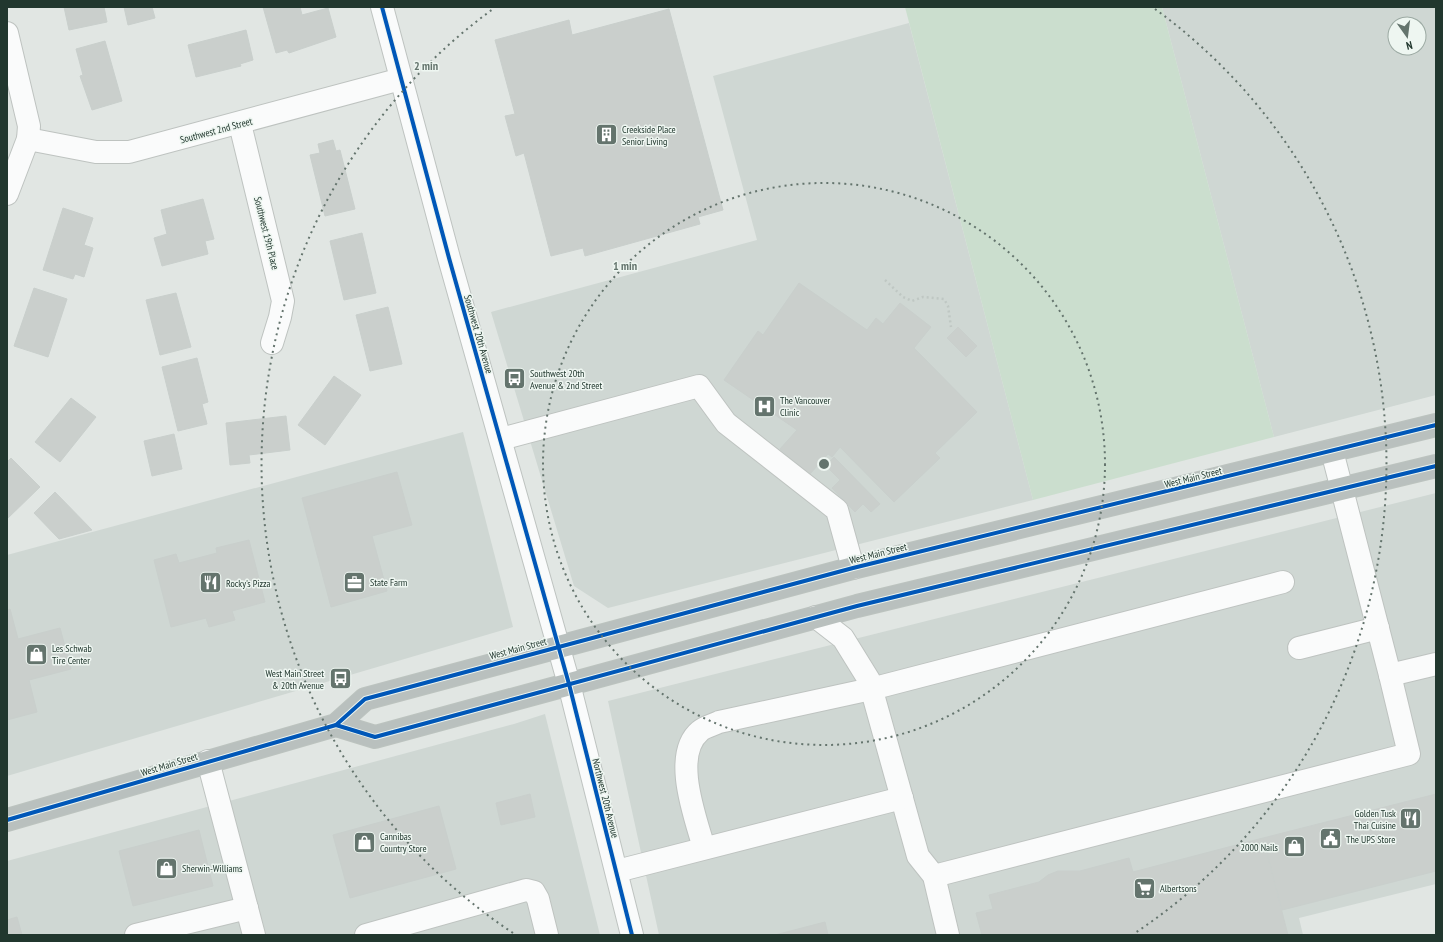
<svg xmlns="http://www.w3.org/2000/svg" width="1443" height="942" font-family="'PT Sans Narrow',sans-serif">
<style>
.built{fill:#cfd7d3;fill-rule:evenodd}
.green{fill:#cbdece}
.building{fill:#cacfcc;stroke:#c9cfcc}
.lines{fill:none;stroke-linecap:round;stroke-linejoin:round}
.minor-casing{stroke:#bec3c0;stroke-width:24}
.highway-casing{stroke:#bcc3bf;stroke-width:24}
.path{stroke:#bfc7c3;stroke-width:2.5;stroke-dasharray:2 3;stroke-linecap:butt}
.minor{stroke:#fafbfb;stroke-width:22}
.highway{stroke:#b9c0be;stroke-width:22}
.cycleway-casing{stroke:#eef6f1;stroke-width:6}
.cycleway{stroke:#0057b8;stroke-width:4}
.ring{fill:none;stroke:#64746d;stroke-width:2;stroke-dasharray:2 4}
.labels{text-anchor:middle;stroke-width:3;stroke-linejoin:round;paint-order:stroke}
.poi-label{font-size:10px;fill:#21372e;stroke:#eef6f1;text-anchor:start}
.street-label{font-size:10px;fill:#21372e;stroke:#eef6f1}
.centre{fill:#64746d;stroke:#eef6f1;stroke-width:2}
.ring-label{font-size:12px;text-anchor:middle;font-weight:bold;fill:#64746d;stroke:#eef6f1;stroke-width:3;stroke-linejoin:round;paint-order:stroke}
</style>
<rect width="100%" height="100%" fill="#e1e6e3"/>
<g class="built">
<path d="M1162 7H1436V395L1274 437ZM1395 24H1419V48H1395Z"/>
<path d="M909 23 1033 500 608 608 574 586 491 312 757 240 713 76Z"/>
<path d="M463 432 513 627 7 776V555Z"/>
<path d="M1436 493V884L1299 918 1303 935H659L608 701Z"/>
<path d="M545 714 600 935H7V861L514 724Z"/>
</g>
<path class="green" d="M905 7H1162L1274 437 1033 500Z"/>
<g class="building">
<path d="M64 7H104L107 22 69 30Z"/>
<path d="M124 7H152L155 18 128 25Z"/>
<path d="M263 7H300L302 15 328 8 336 37 289 53 287 50 276 53Z"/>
<path d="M669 9 723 210 698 217 700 224 585 256 583 248 551 256 524 153 516 156 505 116 515 114 495 40 569 20 572 35Z"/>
<path d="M246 30 253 60 240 64 241 66 196 77 188 45Z"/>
<path d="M105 41 122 101 92 110 80 76 83 75 76 49Z"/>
<path d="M333 140 336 151 340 150 355 209 325 216 310 155 320 153 318 144Z"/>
<path d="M203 199 214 239 205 241 208 254 162 266 154 238 167 234 161 210Z"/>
<path d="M63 208 93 218 84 245 93 248 84 277 75 274 73 279 43 270Z"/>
<path d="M362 233 376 293 344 300 330 241Z"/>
<path d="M799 283 867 330 876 318 883 324 900 303 931 327 914 348 977 412 935 453 940 458 894 502 840 447 832 457 828 454 809 475 780 449 797 430 724 380 758 331 763 335Z"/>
<path d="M34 288 67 299 48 357 14 346Z"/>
<path d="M176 293 191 347 160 355 146 300Z"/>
<path d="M388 307 402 364 370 371 356 315Z"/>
<path d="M958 327 977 346 966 357 947 338Z"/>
<path d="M197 358 208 402 202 404 207 424 178 431 162 367Z"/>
<path d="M334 376 361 395 325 445 298 425Z"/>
<path d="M71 398 96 417 60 462 35 442Z"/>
<path d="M286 416 290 450 249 455 250 463 230 465 226 423Z"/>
<path d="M174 434 182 469 152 476 144 441Z"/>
<path d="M834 457 880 504 871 512 863 504 855 512 832 488 840 480 826 466Z"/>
<path d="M11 458 40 487 7 519V462Z"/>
<path d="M397 472 412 525 372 536 387 591 331 607 302 498Z"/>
<path d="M55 492 92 530 59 539 34 513Z"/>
<path d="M249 540 265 602 232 611 235 620 209 627 206 618 171 627 154 560 176 554 179 563 217 553 216 548Z"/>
<path d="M10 609 18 639 60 628 71 669 29 680 37 712 7 720V610Z"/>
<path d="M530 794 535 817 501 825 496 803Z"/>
<path d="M1436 794V871L1282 910 1263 838Z"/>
<path d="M439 806 456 869 350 898 333 835Z"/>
<path d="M199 830 213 886 133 906 119 851Z"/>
<path d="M1263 838 1288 935H982L976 913 993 909 989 895 1039 882 1048 875 1058 871H1080L1129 858 1133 872Z"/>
<path d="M17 917 22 935H7V920Z"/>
<path d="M825 922 828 935H775Z"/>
</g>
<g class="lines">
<defs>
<g id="minor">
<path d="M382 7 449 258 569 684 632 935"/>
<path d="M7 33 29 126 28 139 7 194"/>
<path d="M240 124 283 301 280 317 272 343"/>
<path d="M28 139 96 152H129L401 79"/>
<path d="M501 439 699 386 726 423 837 510 853 568"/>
<path d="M1332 451 1390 675 1436 664"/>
<path d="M816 617 843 638 869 680 918 856 934 876 948 935"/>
<path d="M1299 648 1378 628"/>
<path d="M208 761 254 935"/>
<path d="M704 848C696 819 671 755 700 731 704 727 713 725 719 722L871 689 1283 582"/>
<path d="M617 871 902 798"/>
<path d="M934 876 1409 754 1390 675"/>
<path d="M136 935 247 908"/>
<path d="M366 935 526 890 534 892 538 899 547 935"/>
</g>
<g id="highway">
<path d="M336 725 375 737 857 606 1436 466"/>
<path d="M7 820 336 725 365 699 853 568 1436 425"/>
</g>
</defs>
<use href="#minor" class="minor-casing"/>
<use href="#highway" class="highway-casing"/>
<path class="path" d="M885 280 903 297 912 301 923 297 944 299 948 306 951 327"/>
<use href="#minor" class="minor"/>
<use href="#highway" class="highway"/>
<defs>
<g id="cycleway">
<path d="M382 7 449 258 569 684 632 935"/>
<path d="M336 725 375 737 857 606 1436 466"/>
<path d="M7 820 336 725 365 699 853 568 1436 425"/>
</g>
</defs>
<use href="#cycleway" class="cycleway-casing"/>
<use href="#cycleway" class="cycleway"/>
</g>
<g class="ring">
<circle cx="824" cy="464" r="281"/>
<path d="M513 933A563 563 0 0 1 493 9M1155 9A563 563 0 0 1 1135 933"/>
</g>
<defs>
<symbol id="building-square" viewBox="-11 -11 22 22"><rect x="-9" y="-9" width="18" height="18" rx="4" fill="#64746d" stroke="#eef6f1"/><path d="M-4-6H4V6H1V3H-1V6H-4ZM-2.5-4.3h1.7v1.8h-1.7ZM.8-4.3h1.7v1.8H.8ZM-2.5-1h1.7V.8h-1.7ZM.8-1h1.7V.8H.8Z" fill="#fff"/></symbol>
<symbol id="bus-square" viewBox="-11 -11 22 22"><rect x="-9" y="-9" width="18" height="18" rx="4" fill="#64746d" stroke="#eef6f1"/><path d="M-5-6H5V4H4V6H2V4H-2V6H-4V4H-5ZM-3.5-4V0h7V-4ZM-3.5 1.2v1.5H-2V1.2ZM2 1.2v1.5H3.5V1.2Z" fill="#fff"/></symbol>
<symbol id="hospital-square" viewBox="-11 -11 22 22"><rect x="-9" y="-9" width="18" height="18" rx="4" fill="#64746d" stroke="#eef6f1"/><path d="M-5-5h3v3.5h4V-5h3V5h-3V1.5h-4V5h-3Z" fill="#fff"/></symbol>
<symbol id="office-square" viewBox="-11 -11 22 22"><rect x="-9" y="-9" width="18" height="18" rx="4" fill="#64746d" stroke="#eef6f1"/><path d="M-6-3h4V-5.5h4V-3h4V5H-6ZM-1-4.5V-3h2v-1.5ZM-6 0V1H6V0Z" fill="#fff"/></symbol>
<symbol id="restaurant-square" viewBox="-11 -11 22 22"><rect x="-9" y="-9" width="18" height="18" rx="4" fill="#64746d" stroke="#eef6f1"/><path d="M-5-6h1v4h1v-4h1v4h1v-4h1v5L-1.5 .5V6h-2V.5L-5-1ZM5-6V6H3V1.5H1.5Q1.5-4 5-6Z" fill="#fff"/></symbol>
<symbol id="shop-square" viewBox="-11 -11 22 22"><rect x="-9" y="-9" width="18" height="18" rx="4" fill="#64746d" stroke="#eef6f1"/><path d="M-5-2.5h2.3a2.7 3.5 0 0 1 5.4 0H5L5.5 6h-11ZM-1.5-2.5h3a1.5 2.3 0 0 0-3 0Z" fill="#fff"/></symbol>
<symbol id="civic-square" viewBox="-11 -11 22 22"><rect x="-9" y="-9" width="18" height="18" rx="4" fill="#64746d" stroke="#eef6f1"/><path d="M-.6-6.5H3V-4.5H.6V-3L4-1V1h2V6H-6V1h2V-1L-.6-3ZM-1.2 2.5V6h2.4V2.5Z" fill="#fff"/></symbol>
<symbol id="supermarket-square" viewBox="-11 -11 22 22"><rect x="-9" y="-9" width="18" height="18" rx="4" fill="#64746d" stroke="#eef6f1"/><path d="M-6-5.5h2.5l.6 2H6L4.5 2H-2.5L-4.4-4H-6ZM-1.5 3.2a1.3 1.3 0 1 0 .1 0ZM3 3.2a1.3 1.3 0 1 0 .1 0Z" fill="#fff"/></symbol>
</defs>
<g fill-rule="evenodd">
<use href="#building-square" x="594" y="122" width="25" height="25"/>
<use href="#bus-square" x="502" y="366" width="25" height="25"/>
<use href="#hospital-square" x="752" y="394" width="25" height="25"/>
<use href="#office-square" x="342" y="570" width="25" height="25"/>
<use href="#restaurant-square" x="198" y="570" width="25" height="25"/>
<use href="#shop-square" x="24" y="642" width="25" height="25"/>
<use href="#bus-square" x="328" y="666" width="25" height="25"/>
<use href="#restaurant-square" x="1398" y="806" width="25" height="25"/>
<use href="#civic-square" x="1318" y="826" width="25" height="25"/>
<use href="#shop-square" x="352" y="830" width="25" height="25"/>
<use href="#shop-square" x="1282" y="834" width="25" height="25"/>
<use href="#shop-square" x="154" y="856" width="25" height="25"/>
<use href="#supermarket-square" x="1132" y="876" width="25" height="25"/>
</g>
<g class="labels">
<g class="poi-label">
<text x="622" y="133">Creekside Place<tspan x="622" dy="12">Senior Living</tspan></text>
<text x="530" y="377">Southwest 20th<tspan x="530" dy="12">Avenue &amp; 2nd Street</tspan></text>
<text x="780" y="404">The Vancouver<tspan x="780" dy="12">Clinic</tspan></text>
<text x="370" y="586">State Farm</text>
<text x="226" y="587">Rocky's Pizza</text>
<text x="52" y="652">Les Schwab<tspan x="52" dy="12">Tire Center</tspan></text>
<text x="324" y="677" text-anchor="end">West Main Street<tspan x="324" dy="12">&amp; 20th Avenue</tspan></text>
<text x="1396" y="817" text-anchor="end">Golden Tusk<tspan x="1396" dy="12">Thai Cuisine</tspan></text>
<text x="380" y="840">Cannibas<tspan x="380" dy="12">Country Store</tspan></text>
<text x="1346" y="843">The UPS Store</text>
<text x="1278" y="851" text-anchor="end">2000 Nails</text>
<text x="182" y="872">Sherwin-Williams</text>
<text x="1160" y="892">Albertsons</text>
</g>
<g class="street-label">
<text transform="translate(216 130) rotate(-15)" y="4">Southwest 2nd Street</text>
<text transform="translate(267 233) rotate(76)" y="4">Southwest 19th Place</text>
<text transform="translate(479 334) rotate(74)" y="4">Southwest 20th Avenue</text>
<text transform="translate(1193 477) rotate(-14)" y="4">West Main Street</text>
<text transform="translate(878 553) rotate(-14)" y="4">West Main Street</text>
<text transform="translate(518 648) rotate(-15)" y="4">West Main Street</text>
<text transform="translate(169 764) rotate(-17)" y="4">West Main Street</text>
<text transform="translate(606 798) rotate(76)" y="4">Northwest 20th Avenue</text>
</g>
</g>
<circle cx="824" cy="464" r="6" class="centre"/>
<g class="ring-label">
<text x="426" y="70">2 min</text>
<text x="625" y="270">1 min</text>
</g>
<rect width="1443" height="942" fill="none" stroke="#21372e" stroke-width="16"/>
<g transform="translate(1407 36) rotate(166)"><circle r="19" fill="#eef6f1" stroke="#9caaa3"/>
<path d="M0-3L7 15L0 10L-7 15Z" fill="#64746d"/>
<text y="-6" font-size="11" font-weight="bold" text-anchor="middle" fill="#21372e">N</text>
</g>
</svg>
